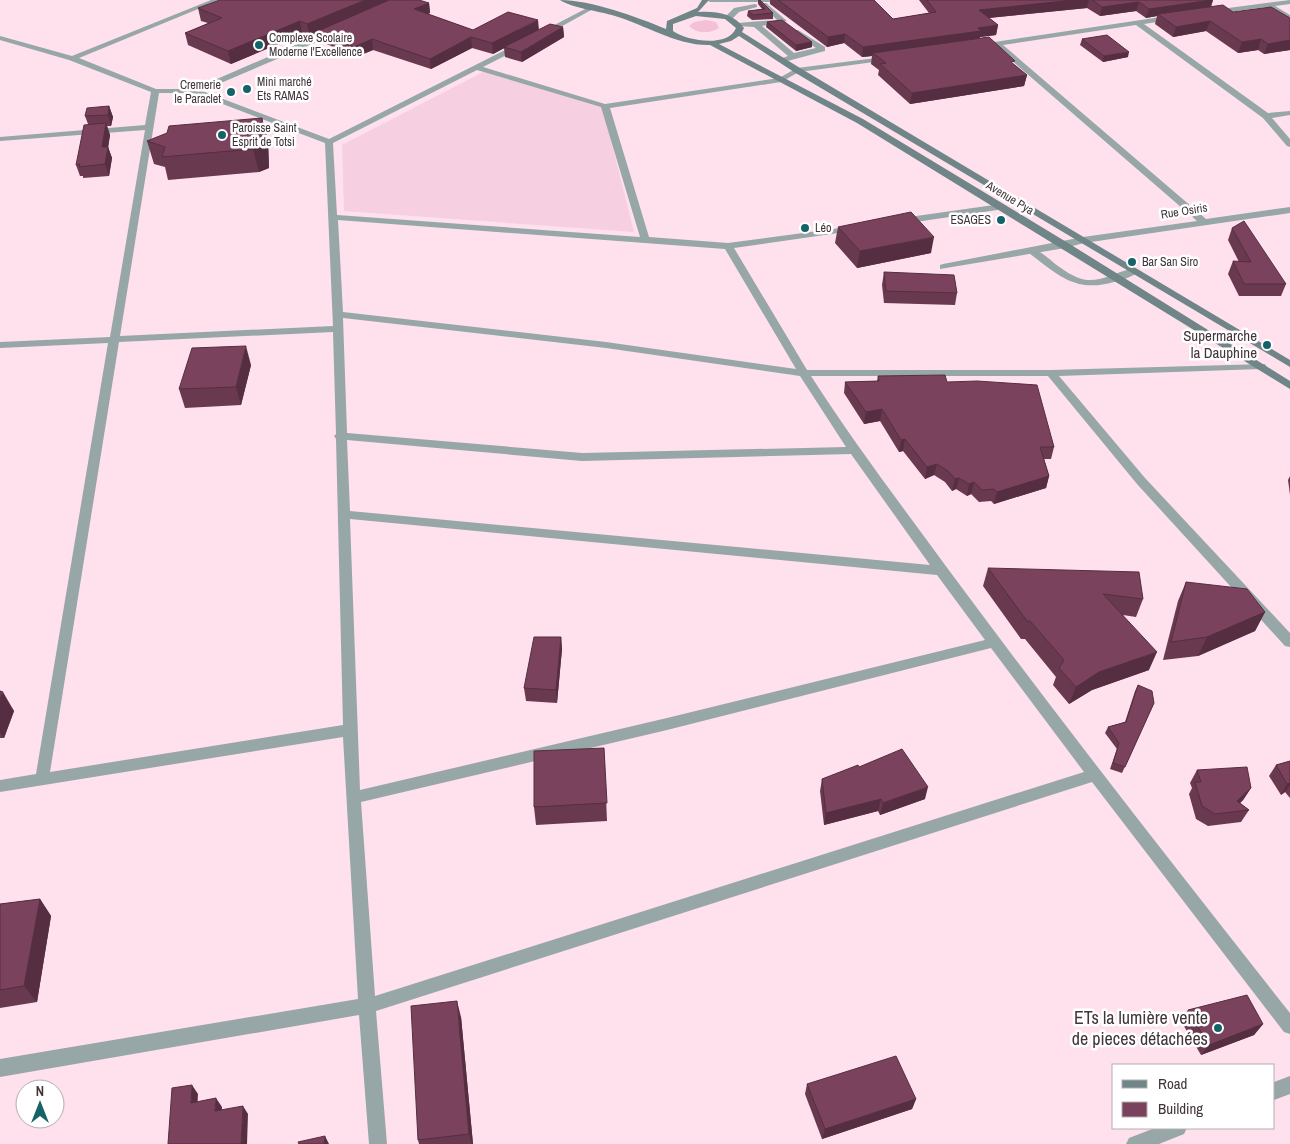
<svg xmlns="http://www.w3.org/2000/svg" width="1290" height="1144" font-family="'Archivo Narrow',sans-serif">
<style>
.built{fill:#f6d0e0}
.green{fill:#f4c0d6}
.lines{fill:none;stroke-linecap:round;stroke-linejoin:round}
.lane{fill:#97a6a7;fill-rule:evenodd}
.street{fill:#97a6a7;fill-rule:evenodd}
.secondary{fill:#6f8587;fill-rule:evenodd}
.wall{fill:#693950}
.shaded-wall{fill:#552e41}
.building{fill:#7a425d;stroke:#552e41}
.poi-dot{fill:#136369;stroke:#fff;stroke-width:2}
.labels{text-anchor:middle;stroke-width:5;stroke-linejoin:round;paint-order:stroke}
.far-poi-label{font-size:12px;fill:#41353a;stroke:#fff;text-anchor:start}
.far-street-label{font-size:12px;fill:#41353a;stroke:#fff}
.poi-label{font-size:15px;fill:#41353a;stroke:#fff;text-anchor:end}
.near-poi-label{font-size:18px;fill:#41353a;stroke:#fff;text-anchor:end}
</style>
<rect width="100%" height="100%" fill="#ffe0ed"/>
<path class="built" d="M483 72 602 104 634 232 344 211 342 145Z"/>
<path class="green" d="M706 20 716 22 719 28C709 34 697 34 689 26L694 22Z"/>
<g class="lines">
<g class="lane">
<path d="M762 3H766L787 21 762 26 794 53 816 48 795 34V30H798L825 47V51L780 63V59L788 56 754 27 738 26 734 24C738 22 769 21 777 20L762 5Z"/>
<path d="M1032 248C1041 251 1050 260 1058 266 1092 291 1099 277 1134 268L1139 271C1133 277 1122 280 1114 282 1075 293 1058 275 1029 253L1027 251Z"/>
</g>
<g class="street">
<path d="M211 0H220L79 58 156 89H194L332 29H338V33L202 91 329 139 519 43 523 45 522 47 483 67 605 104 779 78 797 68 892 56 893 58 889 60 799 72 781 82 610 108 649 237 728 243 855 226V230L852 231 734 248 807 370H1051L1265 364 1266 366 1261 369 1059 376 1145 478 1290 633V647L1285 646 1137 484 1048 376H811C854 443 902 506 948 569 1058 718 1174 866 1290 1013V1034L1284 1032 1092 782 376 1011 387 1144H369L359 1015 0 1077V1059L358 999 343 737 0 792V780L36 774 108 343 0 348V342L110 337 145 130 0 141V137L145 125 151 92 69 60 0 40V36L72 56ZM477 70 601 107 640 237 337 215 333 143ZM159 93H194L325 143 333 326 120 336ZM338 220 725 249 796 369 606 342 343 312ZM343 318 606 348 800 376 846 447 582 453 347 433ZM333 332 336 434 334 436 336 439 343 725 50 772 119 342ZM347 440 582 461 851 454 930 565 350 511ZM350 519 937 575 985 640 667 718 360 790ZM991 648 1084 772 375 996 361 802 667 730Z"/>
<path d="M707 0H779L776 2H710Z"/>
<path d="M1290 0V4L1275 6 1290 15V20L1267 7 1213 14 1209 12 1213 10Z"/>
<path d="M755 4 757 5V7L739 12 731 20 724 18 734 8Z"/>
<path d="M591 6 595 8 593 9 546 35 539 33Z"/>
<path d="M1174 15H1177V19L1144 24 1268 113 1290 111V115L1272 118 1290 139V147L1287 146 1263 118 1136 25 1003 45 1206 219 1290 207V213L1084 243 1065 248 940 269V265L943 264 1083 237 1197 221 995 46 981 48 977 46 981 44Z"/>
<path d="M1001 204 1004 205V209L902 224 897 221 902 218Z"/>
<path d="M1290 1076V1094L1274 1100V1082Z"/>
<path d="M1155 1128H1187L1184 1134 1159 1144H1126L1129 1138Z"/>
</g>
<path class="secondary" d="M560 0C591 0 637 17 666 29L667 21 697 8 702 0H709L698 12C716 11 733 13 744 28L742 32 800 68 1290 360V367L794 72 739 36 731 41 719 44 863 119 1068 243 1290 381V389L857 123 710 45C677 46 646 25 615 16 599 11 572 8 560 0ZM696 16 725 19 736 28C728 48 687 41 673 31V24Z"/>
</g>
<g class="wall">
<path d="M758 0H760L773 13V19L752 20 747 16 748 11 762 9 758 4Z"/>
<path d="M770 0H874L893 19 929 13 919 0H1213L1211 7 1233 12 1290 18V50L1264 54 1258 50 1238 53 1206 31 1173 37 1155 24 1157 16 1146 18 1136 11 1100 16 1087 8 989 18 998 25 996 35 980 37V39L1027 75 1024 86 910 104 878 75 879 70 871 64 872 56 862 57 844 43 827 47 770 4Z"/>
<path d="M429 3 430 13 428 14 473 30H539L563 27 564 37 522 62 505 57 504 48 493 54 472 48 431 69 373 50 356 57 320 41 318 33 310 37 302 34 231 64 188 45 185 33 208 23 201 21 198 8Z"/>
<path d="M767 22 812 42V47L796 51 766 27Z"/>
<path d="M1082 39 1128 57 1103 62 1080 45Z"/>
<path d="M109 106 113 117 111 126H107L110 135 108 147 112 158 109 176 83 178V176H80L76 165 88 124 85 116Z"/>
<path d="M262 118 268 140 269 168 259 172 168 180 165 167 154 164 147 141Z"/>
<path d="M838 227 931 253 857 268 835 243Z"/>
<path d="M1232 228 1286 284 1281 296H1239L1228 274 1233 261 1239 262 1228 240Z"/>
<path d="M884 272 957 293 955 305 884 303 882 285Z"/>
<path d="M251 365 241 405 185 408 179 389Z"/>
<path d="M878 376 947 382 1054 447 1051 459H1044L1049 476 1046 488 994 504 991 501 979 502 971 494 967 496 956 489 952 491 945 482 934 475 925 479 903 451 899 452 880 421 864 424 844 393 845 382 877 381Z"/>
<path d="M1290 476V495L1288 480Z"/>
<path d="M988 568 1143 599 1136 617 1123 615 1149 670 1092 690 1069 704 1053 685 1056 677 1025 639H1021L983 586Z"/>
<path d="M1186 582 1265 612 1255 631 1198 656 1163 660 1178 601Z"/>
<path d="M561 637 562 649 557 703 526 701 524 688Z"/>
<path d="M1138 685 1154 703 1122 773 1110 769 1117 749 1105 733 1108 727 1125 722 1135 691Z"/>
<path d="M0 691 14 711 4 738H0Z"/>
<path d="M604 748 607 821 536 825 534 807Z"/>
<path d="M1290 761V798L1285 792 1281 795 1269 776 1276 765Z"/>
<path d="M859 767 925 799 880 815 878 811 824 825 820 791 822 779Z"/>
<path d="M1197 770 1251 788 1243 800 1240 803 1249 810 1241 822 1208 826 1196 819 1189 794 1192 788 1190 783Z"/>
<path d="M40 899 51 916 37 1002 0 1008V904Z"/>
<path d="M1188 1010 1263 1024 1254 1035 1201 1055 1181 1021Z"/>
<path d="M461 1017 473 1144H419L418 1140Z"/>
<path d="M807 1084 916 1099 912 1109 822 1139 805 1094Z"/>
</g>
<g class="shaded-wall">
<path d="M365 0H392L318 31V33L310 37 307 24Z"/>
<path d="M1074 0H1089L1087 8 977 19 979 10Z"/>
<path d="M1213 0 1210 9 1158 14 1157 16 1146 18 1149 9Z"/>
<path d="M1139 2 1136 11 1100 16 1102 7Z"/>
<path d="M429 3 430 13 415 19 414 9Z"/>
<path d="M538 20 539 30 493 54 492 43Z"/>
<path d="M300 21 302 34 231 64 228 51Z"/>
<path d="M1210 21 1206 31 1173 37 1176 27Z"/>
<path d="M998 25 996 35 980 37V41L873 53 872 56 862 57 863 47 978 28Z"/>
<path d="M563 27 564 37 522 62 521 52Z"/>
<path d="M845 34 844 43 827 47 828 37Z"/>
<path d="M471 37 472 48 431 69 430 59Z"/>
<path d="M372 39 373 50 356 57 354 47Z"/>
<path d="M1261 39 1258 50 1238 53 1242 42Z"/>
<path d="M1290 40V50L1264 54 1268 44Z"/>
<path d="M812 42V47L796 51V45Z"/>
<path d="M1129 52 1128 57 1103 62 1104 56Z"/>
<path d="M1027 75 1024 86 910 104 912 93Z"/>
<path d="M109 106 113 117 111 126 108 115Z"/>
<path d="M262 118 268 140 269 168 259 172 253 149Z"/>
<path d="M106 123 110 135 107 155 108 147 112 158 109 176 105 164 102 147Z"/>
<path d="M934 237 931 253 857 268 860 251Z"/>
<path d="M246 346 251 365 241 405 236 387Z"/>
<path d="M882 409 880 421 864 424 866 412Z"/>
<path d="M905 439 903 451 899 452 901 440Z"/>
<path d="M937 464 934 475 925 479 927 467Z"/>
<path d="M1049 476 1046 488 994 504 997 492Z"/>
<path d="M959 478 956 489 952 491 955 479Z"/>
<path d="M974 482 971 494 967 496 969 484Z"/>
<path d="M1265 612 1255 631 1198 656 1207 637Z"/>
<path d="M561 637 562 649 557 703 556 690Z"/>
<path d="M1157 652 1149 670 1092 690 1069 704 1076 687 1099 672Z"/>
<path d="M3 692 14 711 4 738 0 732V700Z"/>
<path d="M1290 783V785L1285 792 1281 795 1287 784Z"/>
<path d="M928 787 925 799 880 815 883 803Z"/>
<path d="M1251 788 1243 800 1230 813 1237 801Z"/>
<path d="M881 799 878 811 824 825 826 813Z"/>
<path d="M40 899 51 916 37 1002 24 986Z"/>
<path d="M457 1001 461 1017 473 1144H472L469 1134Z"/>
<path d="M1263 1024 1254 1035 1201 1055 1209 1045Z"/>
<path d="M192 1085 198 1094 197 1112 191 1103Z"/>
<path d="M216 1098 222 1107 221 1119 215 1111Z"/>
<path d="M916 1099 912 1109 822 1139 825 1129Z"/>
<path d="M243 1106 248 1114 247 1144H241Z"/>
<path d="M325 1136 329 1144H324Z"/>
</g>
<g class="building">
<path d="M220 0H365L307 24 300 21 228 51 185 33 222 18 198 8Z"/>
<path d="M389 0H419L429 3 414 9 473 30 508 12 538 20 492 43 471 37 430 59 372 39 354 47 318 31Z"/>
<path d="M759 0H760L773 13 753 15 748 11 765 9Z"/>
<path d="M778 0H874L893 19 936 12 927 0H1074L979 10 998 25 978 28 981 31 863 47 845 34 828 37Z"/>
<path d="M1092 0H1212L1149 9 1139 2 1102 7Z"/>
<path d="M1223 5 1233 12 1271 7 1290 18V40L1268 44 1261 39 1242 42 1210 21 1176 27 1158 14Z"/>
<path d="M782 20 812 42 796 45 767 22Z"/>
<path d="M550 24 563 27 521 52 504 47Z"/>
<path d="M1107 35 1129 52 1104 56 1082 39Z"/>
<path d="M989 37 1015 61 1011 62 1027 75 912 93 880 64 886 63 873 53Z"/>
<path d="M109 106 108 115 85 116 87 108Z"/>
<path d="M262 118 263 145 253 149 162 157 165 147 147 141 167 133 169 126Z"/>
<path d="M106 123 102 147H108L105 164 79 167 80 164 76 165 84 125Z"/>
<path d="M911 212 934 237 860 251 838 227Z"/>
<path d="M1244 221 1286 284H1244L1233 261 1251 262 1232 228Z"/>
<path d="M884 272 954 275 957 293 886 291Z"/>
<path d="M246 346 236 387 179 389 192 348Z"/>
<path d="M945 375 947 382 977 381 1037 385 1054 447H1040L1049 476 997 492 994 489 982 490 974 482 969 484 959 478 955 479 948 471 937 464 927 467 905 439 901 440 882 409 866 412 845 382 879 381 878 376Z"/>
<path d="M988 568 1139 572 1143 599 1103 594 1157 652 1099 672 1076 687 1059 668 1064 660 1030 621H1027Z"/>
<path d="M1186 582 1247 589 1265 612 1207 637 1171 642Z"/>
<path d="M534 637H561L556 690 524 688Z"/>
<path d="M1138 685 1152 691 1154 703 1125 767 1113 763 1119 743 1108 727 1126 722Z"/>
<path d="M0 691 3 692 0 700Z"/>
<path d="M604 748 607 803 534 807V751Z"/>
<path d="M902 749 928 787 883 803 881 799 826 813 822 779 858 765 859 767Z"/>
<path d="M1290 761V783L1287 784 1276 765Z"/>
<path d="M1247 767 1251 788 1237 801 1249 810 1215 814 1202 806 1195 782H1201L1197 770Z"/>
<path d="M40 899 24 986 0 990V904Z"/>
<path d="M1247 995 1263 1024 1209 1045 1188 1010Z"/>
<path d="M457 1001 469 1134 418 1140 411 1006Z"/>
<path d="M896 1056 916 1099 825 1129 807 1084Z"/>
<path d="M192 1085 191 1103 216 1098 215 1111 243 1106 241 1144H168L172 1088Z"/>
<path d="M325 1136 324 1144H299L298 1142Z"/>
</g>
<g class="poi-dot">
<circle cx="259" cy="45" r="5"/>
<circle cx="247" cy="89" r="5"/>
<circle cx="231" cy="92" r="5"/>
<circle cx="222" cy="135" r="5"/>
<circle cx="1001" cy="220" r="5"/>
<circle cx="805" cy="228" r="5"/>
<circle cx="1132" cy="262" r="5"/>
<circle cx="1267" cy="345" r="5"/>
<circle cx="1218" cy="1028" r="5"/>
</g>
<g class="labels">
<g class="far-poi-label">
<text x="269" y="42">Complexe Scolaire<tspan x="269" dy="14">Moderne l'Excellence</tspan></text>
<text x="257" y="86">Mini marché<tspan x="257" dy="14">Ets RAMAS</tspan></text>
<text x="221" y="89" text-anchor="end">Cremerie<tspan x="221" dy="14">le Paraclet</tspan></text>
<text x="232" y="132">Paroisse Saint<tspan x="232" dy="14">Esprit de Totsi</tspan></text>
<text x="991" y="224" text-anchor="end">ESAGES</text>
<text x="815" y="232">Léo</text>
<text x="1142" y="266">Bar San Siro</text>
</g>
<g class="far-street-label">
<text transform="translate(1010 198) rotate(31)" y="4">Avenue Pya</text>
<text transform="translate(1184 211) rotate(-9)" y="4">Rue Osiris</text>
</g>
<g class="poi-label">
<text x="1257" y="341">Supermarche<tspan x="1257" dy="17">la Dauphine</tspan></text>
</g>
<g class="near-poi-label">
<text x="1208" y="1024">ETs la lumière vente<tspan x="1208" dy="21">de pieces détachées</tspan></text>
</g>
</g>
<rect x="1112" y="1064" width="162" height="65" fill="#ffffff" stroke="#b3aeb0"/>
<rect x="1122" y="1080" width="25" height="8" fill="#6f8587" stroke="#b3aeb0"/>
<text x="1158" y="1089" font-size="15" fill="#41353a">Road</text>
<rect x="1122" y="1102" width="25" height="15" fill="#7a425d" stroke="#b3aeb0"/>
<text x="1158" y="1114" font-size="15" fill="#41353a">Building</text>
<g transform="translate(40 1104)"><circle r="24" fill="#ffffff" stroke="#b3aeb0"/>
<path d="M0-4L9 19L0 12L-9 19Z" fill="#136369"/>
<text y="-8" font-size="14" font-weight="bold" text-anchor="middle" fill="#41353a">N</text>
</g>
</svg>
